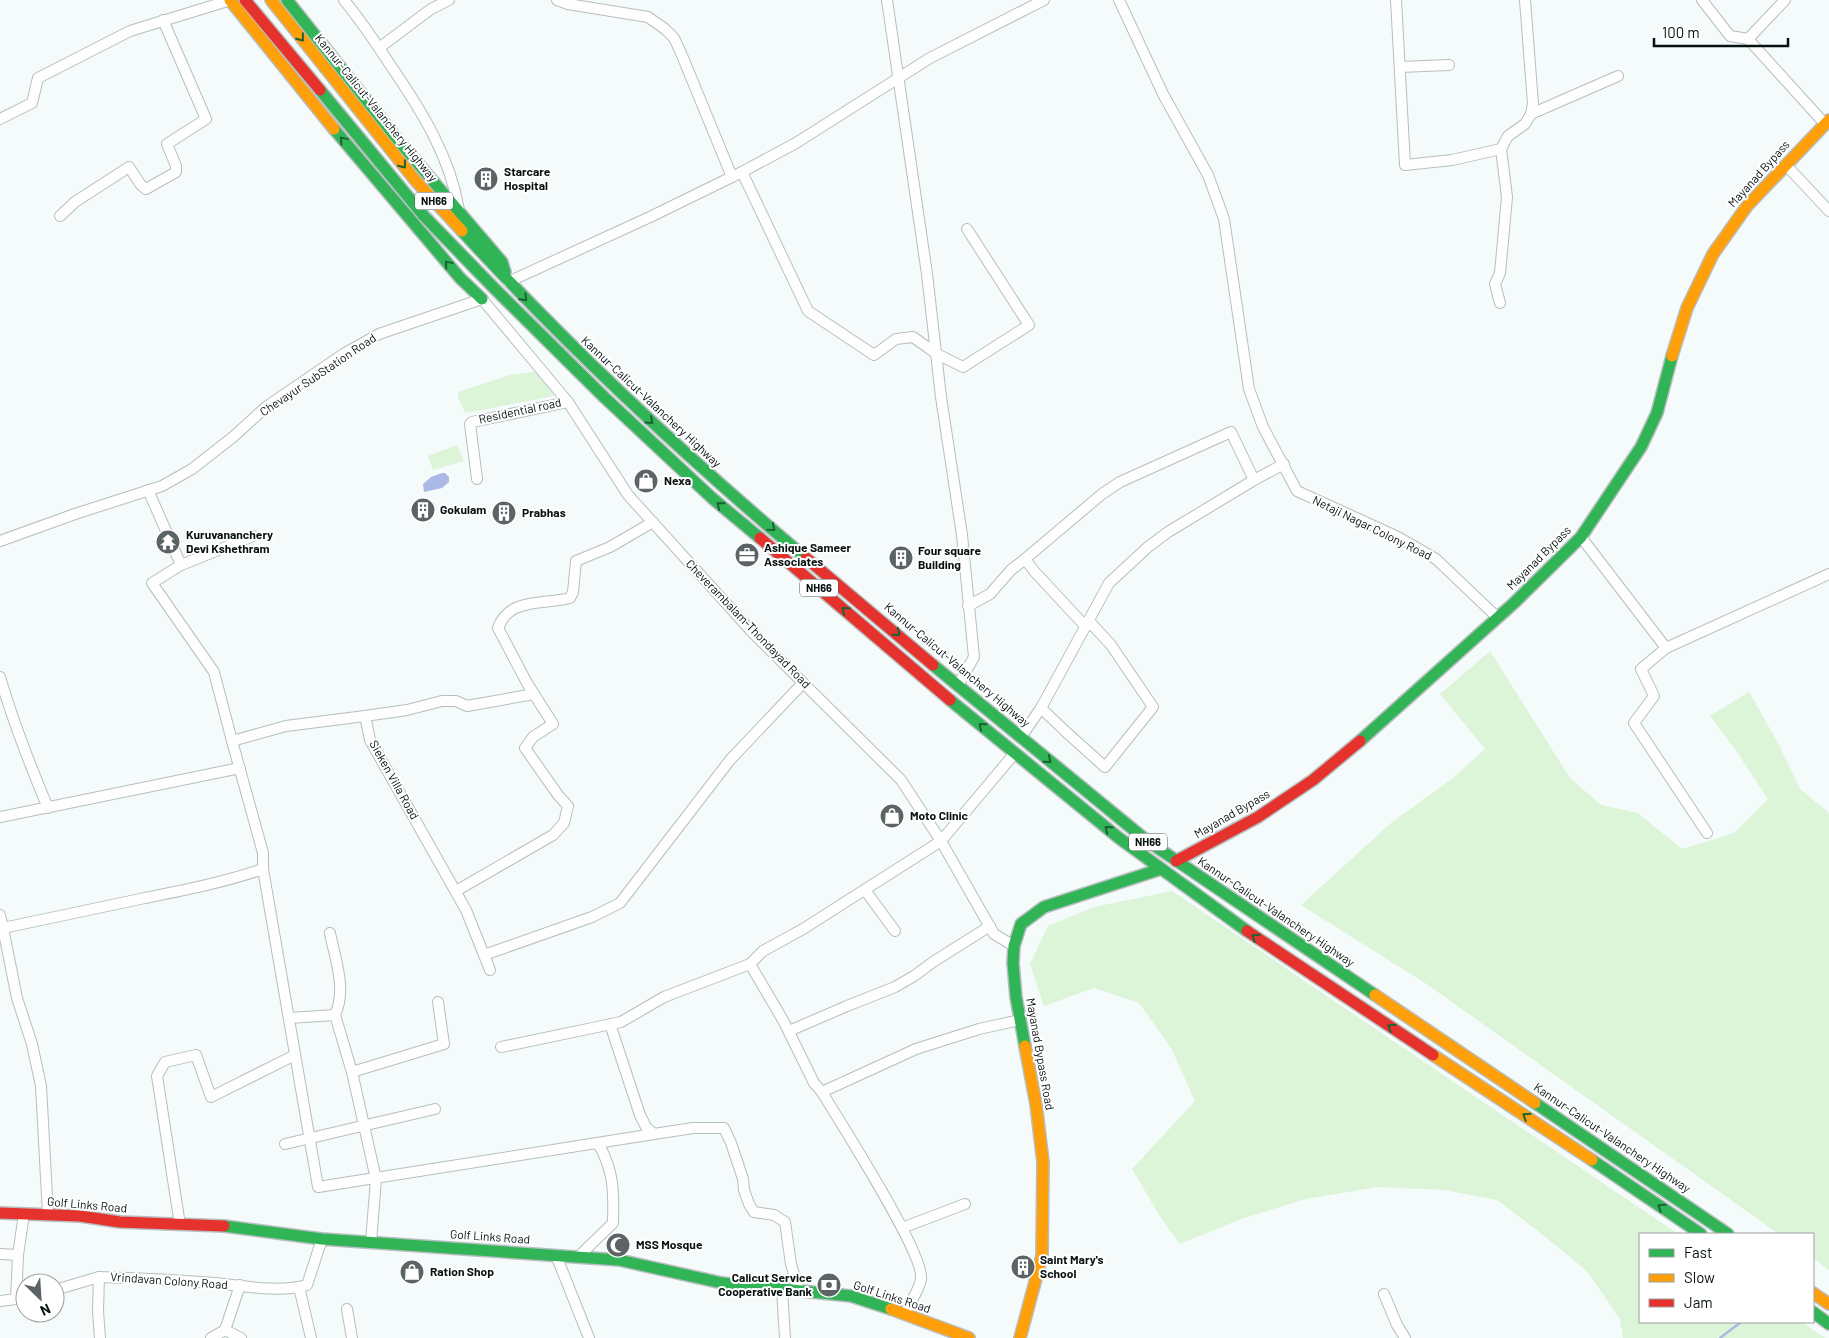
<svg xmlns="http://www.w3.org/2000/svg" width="1829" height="1338" font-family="Barlow,sans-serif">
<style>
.green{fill:#dcf4d8}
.water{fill:#aab9e5}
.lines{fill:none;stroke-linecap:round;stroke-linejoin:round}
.stream{stroke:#aab9e5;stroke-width:2.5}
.street-casing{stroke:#b7bebf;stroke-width:12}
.fast-casing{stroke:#b7bebf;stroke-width:14}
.slow-casing{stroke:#b7bebf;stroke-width:14}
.jam-casing{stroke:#b7bebf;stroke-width:14}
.street{stroke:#fefefe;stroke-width:10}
.fast{stroke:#30b455;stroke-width:11}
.slow{stroke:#ff9f0a;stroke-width:11}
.jam{stroke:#e5322d;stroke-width:11}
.oneway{stroke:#1c6234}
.labels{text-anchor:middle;stroke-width:4;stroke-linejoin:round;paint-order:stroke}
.shield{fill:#fff;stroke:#525859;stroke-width:1}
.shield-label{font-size:11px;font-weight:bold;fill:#081112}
.street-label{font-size:12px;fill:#081112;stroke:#fff}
.poi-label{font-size:12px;font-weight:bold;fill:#081112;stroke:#fff;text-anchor:start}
</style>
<rect width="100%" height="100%" fill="#f5fbfb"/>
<g class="green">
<path d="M532 372H538L554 396 465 413 458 397V392L510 375Z"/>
<path d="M457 445 464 461 433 470 428 456Z"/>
<path d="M1490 651 1570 778 1601 805 1638 813 1682 849 1734 833 1768 799 1735 749 1710 716 1749 692 1778 743 1800 789 1829 813V1270L1813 1258V1234H1779L1425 983 1301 905 1391 823 1453 778 1485 749 1440 694Z"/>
<path d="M1172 891 1678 1234H1640V1322H1802L1825 1338H1623L1620 1319 1587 1271 1538 1231 1497 1200 1444 1190 1377 1187 1306 1199 1241 1219 1180 1244 1161 1218 1132 1169 1195 1101 1171 1048 1139 1003 1094 988 1044 1006 1030 964 1048 926 1094 907Z"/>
</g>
<path class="water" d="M442 473H445L449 477V482L442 488 424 492 423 484 431 477Z"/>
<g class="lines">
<path class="stream" d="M1720 1338 1741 1322"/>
<defs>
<g id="street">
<path d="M344 0C361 21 376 43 391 66 421 110 450 156 459 210"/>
<path d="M557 0 568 4 648 17 665 29 674 38 681 53 732 177"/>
<path d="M887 0 927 274 941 397 962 535 974 657 958 685"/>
<path d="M1119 0 1163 94 1208 175 1224 219 1249 389 1263 427 1297 491 1398 537 1436 559 1498 618"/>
<path d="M1396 0 1405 165 1452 160 1501 149"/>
<path d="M1702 0 1730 36 1748 39 1825 124"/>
<path d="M1748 39 1785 0"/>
<path d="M379 48 431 9 449 0"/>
<path d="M1400 67 1449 65"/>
<path d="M1531 114 1618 76"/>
<path d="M0 119 32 103 38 78 130 31 231 0"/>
<path d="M1786 165 1829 211"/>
<path d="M742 172 808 311 874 355 896 339 913 337 937 354 963 367 1029 325 967 229"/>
<path d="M60 216 75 202 129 167 141 185 146 189 176 172V166L167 144 206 119 163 20"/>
<path d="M508 282 650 217 742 172 796 143 930 58 1044 0"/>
<path d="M1500 303 1495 284 1500 273 1507 197 1501 149 1508 136 1525 124 1531 114 1533 104 1525 0"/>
<path d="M477 479 470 424 472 422 568 402"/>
<path d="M1254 480 1284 464"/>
<path d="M1581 537 1666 648 1641 669 1654 696 1634 723 1707 833"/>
<path d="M0 541 75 514 162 486 192 469 233 437 266 407 345 353 379 334 482 299 568 402 628 495 752 632 901 780 941 841 994 934 1014 946"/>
<path d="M181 565 253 536"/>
<path d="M968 606 990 594 1011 570 1025 559"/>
<path d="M1666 648 1829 574"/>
<path d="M0 677C13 722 30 765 48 808"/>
<path d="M1041 708 1065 731 1105 767 1153 707 1111 645 1089 621"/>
<path d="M1021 737 1041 708 1109 583 1148 547 1168 532 1254 480 1231 432 1120 482 1102 494 1025 559 1034 571 1086 627"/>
<path d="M232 741 286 726 365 716"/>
<path d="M0 817 240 768"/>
<path d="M263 869 318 1187 654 1134"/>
<path d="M865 890 895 931"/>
<path d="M456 891 553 835 564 823 568 806 558 795 525 748 533 737 553 724 527 683 498 628C509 597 544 605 570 598L573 592 576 561 610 547 653 522"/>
<path d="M0 915 3 928"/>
<path d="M330 933C335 959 347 989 335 1015"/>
<path d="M484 955 592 917 620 903 730 760 803 683"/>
<path d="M750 964 784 1022 814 1083 822 1092C839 1121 925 1254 921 1279 920 1288 909 1305 905 1314"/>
<path d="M490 970 466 910 370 740 365 716 407 710 442 701H456L467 706 534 694"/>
<path d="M289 1018 335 1015 352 1072 376 1179 371 1242"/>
<path d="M610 1024 640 1115 646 1127 654 1134 693 1128H724L731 1143 743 1179 744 1190 749 1204 754 1212 774 1215 785 1222 791 1264 799 1291"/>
<path d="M789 1031 847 1006 895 987 914 976 933 962 990 926"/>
<path d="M501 1047 621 1022 664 997 750 964 763 951 803 929 941 841 1015 753"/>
<path d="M352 1072 444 1044 438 1002"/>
<path d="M822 1092 916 1049 979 1029 1020 1020"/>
<path d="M285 1144 435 1109"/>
<path d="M24 1214 18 1255 16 1299 25 1297"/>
<path d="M48 1215 41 1086 32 1044 17 998 3 928C51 918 98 908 145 898 185 890 225 882 263 869V853L232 741 214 672 152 583 181 565 148 490"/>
<path d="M180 1225 157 1076 165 1062 196 1055 211 1097 295 1055"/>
<path d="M902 1228 965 1204"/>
<path d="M0 1254 18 1255"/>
<path d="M556 1255 589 1338"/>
<path d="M578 1257 613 1223C614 1192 614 1171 598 1143"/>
<path d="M99 1277C138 1278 176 1280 215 1283 243 1286 280 1293 307 1285L322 1239"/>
<path d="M299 1287 311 1338"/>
<path d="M782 1289 785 1338"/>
<path d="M55 1290 99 1277 98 1311 100 1338"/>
<path d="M1384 1294 1397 1325 1405 1338"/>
<path d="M0 1301 16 1299"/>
<path d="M347 1309 352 1338"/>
<path d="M225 1330 241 1338"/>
<path d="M211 1338 225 1330 240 1285"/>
</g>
<g id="fast">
<path d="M287 0 403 146 502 262 505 272"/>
<path d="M320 90 424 216 494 288 604 397 712 498 760 538"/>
<path d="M334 129 460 278 482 299"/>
<path d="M462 231C569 348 685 456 806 558"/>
<path d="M933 665 1146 840 1375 995"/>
<path d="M950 700 1119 838 1247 931"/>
<path d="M1360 741 1514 603 1581 537 1641 447 1657 413 1672 356"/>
<path d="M1025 1046 1016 997 1013 963 1014 946 1021 924 1044 907 1161 869"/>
<path d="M1535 1103 1728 1234"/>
<path d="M1592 1160 1701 1234"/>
<path d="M224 1226 322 1239 619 1260 722 1283 851 1296 891 1309"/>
<path d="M1813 1312 1829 1324"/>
</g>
<g id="slow">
<path d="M230 0 334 129"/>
<path d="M271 0 415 180 462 231"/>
<path d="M1672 356 1687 308 1713 254 1747 206 1829 120"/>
<path d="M1375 995 1535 1103"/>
<path d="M1433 1055 1592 1160"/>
<path d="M1813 1293 1829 1304"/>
<path d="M891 1309 969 1338"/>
<path d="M1020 1338 1042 1256 1043 1162 1036 1104 1025 1046"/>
</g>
<g id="jam">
<path d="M245 0 320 90"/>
<path d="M760 538 950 700"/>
<path d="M806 558 933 665"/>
<path d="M1176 861 1258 817 1313 780 1360 741"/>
<path d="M1247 931 1433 1055"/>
<path d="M0 1213 80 1216 120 1222 224 1226"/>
</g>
</defs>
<use href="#street" class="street-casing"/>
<use href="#fast" class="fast-casing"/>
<use href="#slow" class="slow-casing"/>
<use href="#jam" class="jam-casing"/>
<use href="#street" class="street"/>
<use href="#fast" class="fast"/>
<use href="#slow" class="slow"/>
<use href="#jam" class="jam"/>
</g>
<defs><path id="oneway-chevron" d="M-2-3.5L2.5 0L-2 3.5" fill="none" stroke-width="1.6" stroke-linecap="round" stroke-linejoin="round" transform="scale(1.25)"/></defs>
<g class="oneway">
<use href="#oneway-chevron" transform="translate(301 38) rotate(51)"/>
<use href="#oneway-chevron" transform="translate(343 140) rotate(-130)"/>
<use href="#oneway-chevron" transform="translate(403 165) rotate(52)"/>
<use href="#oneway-chevron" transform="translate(448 264) rotate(-130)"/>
<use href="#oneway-chevron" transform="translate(524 298) rotate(45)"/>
<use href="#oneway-chevron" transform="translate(650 421) rotate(42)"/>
<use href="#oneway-chevron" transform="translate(720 505) rotate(-140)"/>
<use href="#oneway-chevron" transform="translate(772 528) rotate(40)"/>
<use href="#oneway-chevron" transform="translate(845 610) rotate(-140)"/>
<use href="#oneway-chevron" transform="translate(897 633) rotate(40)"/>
<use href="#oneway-chevron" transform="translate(982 726) rotate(-140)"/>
<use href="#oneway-chevron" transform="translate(1048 760) rotate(39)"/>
<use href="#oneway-chevron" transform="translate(1108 829) rotate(-141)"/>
<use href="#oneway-chevron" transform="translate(1255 937) rotate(-146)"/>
<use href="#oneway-chevron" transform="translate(1391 1027) rotate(-146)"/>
<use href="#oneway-chevron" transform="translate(1526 1116) rotate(-147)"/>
<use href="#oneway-chevron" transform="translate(1661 1207) rotate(-146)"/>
</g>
<defs>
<symbol id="building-disc" viewBox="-11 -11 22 22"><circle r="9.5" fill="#5b6364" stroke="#fff"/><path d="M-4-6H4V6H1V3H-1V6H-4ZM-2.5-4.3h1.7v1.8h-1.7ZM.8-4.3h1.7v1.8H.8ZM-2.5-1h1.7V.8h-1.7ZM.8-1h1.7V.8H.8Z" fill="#fff"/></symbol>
<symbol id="shop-disc" viewBox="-11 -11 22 22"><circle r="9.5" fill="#5b6364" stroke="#fff"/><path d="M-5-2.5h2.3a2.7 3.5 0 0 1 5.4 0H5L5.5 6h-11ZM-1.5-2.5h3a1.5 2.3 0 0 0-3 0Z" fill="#fff"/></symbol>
<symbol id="temple-disc" viewBox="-11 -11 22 22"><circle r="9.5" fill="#5b6364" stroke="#fff"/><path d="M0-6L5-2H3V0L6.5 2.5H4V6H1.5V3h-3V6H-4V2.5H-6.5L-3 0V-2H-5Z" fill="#fff"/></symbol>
<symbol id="office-disc" viewBox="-11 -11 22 22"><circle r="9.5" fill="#5b6364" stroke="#fff"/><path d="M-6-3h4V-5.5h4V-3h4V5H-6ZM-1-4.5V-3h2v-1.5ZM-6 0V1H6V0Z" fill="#fff"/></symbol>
<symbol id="mosque-disc" viewBox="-11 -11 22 22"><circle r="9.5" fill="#5b6364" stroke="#fff"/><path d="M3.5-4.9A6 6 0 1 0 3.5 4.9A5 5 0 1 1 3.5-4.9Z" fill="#fff"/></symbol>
<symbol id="bank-disc" viewBox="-11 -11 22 22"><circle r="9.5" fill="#5b6364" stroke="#fff"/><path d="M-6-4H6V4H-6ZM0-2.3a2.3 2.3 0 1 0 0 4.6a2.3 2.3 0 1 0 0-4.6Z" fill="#fff"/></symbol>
</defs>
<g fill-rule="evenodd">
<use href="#building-disc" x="472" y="165" width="28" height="28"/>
<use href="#shop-disc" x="632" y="467" width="28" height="28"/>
<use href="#building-disc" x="409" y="496" width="28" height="28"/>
<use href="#building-disc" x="490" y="499" width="28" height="28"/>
<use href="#temple-disc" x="154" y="528" width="28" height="28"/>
<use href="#office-disc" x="733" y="541" width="28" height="28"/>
<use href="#building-disc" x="887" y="544" width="28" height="28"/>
<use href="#shop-disc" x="878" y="802" width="28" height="28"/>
<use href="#mosque-disc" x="604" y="1231" width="28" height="28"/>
<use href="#building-disc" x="1009" y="1253" width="28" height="28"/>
<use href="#shop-disc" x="398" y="1258" width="28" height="28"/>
<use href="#bank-disc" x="815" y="1271" width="28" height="28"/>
</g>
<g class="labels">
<g class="shield">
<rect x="415" y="192.5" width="38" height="17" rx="4"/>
<rect x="800" y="579.5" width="38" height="17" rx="4"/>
<rect x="1129" y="833.5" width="38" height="17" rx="4"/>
</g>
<g class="shield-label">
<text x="434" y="205">NH66</text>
<text x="819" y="592">NH66</text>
<text x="1148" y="846">NH66</text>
</g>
<g class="street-label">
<text transform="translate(376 108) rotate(51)" y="4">Kannur-Calicut-Valanchery Highway</text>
<text transform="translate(1759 174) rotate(-48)" y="4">Mayanad Bypass</text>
<text transform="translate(318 375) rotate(-34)" y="4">Chevayur SubStation Road</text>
<text transform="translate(651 402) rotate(43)" y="4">Kannur-Calicut-Valanchery Highway</text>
<text transform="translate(520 411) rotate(-12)" y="4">Residential road</text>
<text transform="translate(1372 528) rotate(26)" y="4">Netaji Nagar Colony Road</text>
<text transform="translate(1539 558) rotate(-45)" y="4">Mayanad Bypass</text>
<text transform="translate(748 624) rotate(46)" y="4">Cheverambalam-Thondayad Road</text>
<text transform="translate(957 665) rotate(40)" y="4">Kannur-Calicut-Valanchery Highway</text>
<text transform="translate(394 780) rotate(61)" y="4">Sieken Villa Road</text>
<text transform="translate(1232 814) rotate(-30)" y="4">Mayanad Bypass</text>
<text transform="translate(1276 912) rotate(34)" y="4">Kannur-Calicut-Valanchery Highway</text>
<text transform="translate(1040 1054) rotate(80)" y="4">Mayanad Bypass Road</text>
<text transform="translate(1612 1138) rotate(34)" y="4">Kannur-Calicut-Valanchery Highway</text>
<text transform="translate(87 1205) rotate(5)" y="4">Golf Links Road</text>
<text transform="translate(490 1237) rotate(4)" y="4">Golf Links Road</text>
<text transform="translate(169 1281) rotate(4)" y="4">Vrindavan Colony Road</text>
<text transform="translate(892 1297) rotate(18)" y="4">Golf Links Road</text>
</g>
<g class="poi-label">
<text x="504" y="176">Starcare<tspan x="504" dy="14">Hospital</tspan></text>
<text x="664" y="485">Nexa</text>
<text x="440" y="514">Gokulam</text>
<text x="522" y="517">Prabhas</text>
<text x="186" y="539">Kuruvananchery<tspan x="186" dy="14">Devi Kshethram</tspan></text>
<text x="764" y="552">Ashique Sameer<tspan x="764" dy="14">Associates</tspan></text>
<text x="918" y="555">Four square<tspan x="918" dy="14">Building</tspan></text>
<text x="910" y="820">Moto Clinic</text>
<text x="636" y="1249">MSS Mosque</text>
<text x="1040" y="1264">Saint Mary's<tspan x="1040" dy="14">School</tspan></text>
<text x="430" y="1276">Ration Shop</text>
<text x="812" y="1282" text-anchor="end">Calicut Service<tspan x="812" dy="14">Cooperative Bank</tspan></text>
</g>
</g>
<rect x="1639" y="1233" width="175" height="90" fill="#ffffff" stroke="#9ca0a0"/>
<rect x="1649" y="1249" width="25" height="8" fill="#30b455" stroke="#9ca0a0"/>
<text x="1684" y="1258" font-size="15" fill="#081112">Fast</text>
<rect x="1649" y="1274" width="25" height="8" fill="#ff9f0a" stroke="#9ca0a0"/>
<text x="1684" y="1283" font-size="15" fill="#081112">Slow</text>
<rect x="1649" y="1299" width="25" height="8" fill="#e5322d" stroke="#9ca0a0"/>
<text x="1684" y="1308" font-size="15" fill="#081112">Jam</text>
<g transform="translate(40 1298) rotate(155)"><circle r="24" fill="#ffffff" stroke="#9ca0a0"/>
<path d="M0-4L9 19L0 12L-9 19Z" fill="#5b6364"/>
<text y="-8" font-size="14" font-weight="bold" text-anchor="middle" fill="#081112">N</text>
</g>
<path d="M1654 38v8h134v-8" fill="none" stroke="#081112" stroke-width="2.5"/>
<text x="1662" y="38" font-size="15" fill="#081112" stroke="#ffffff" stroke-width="4" paint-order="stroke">100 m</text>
</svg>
